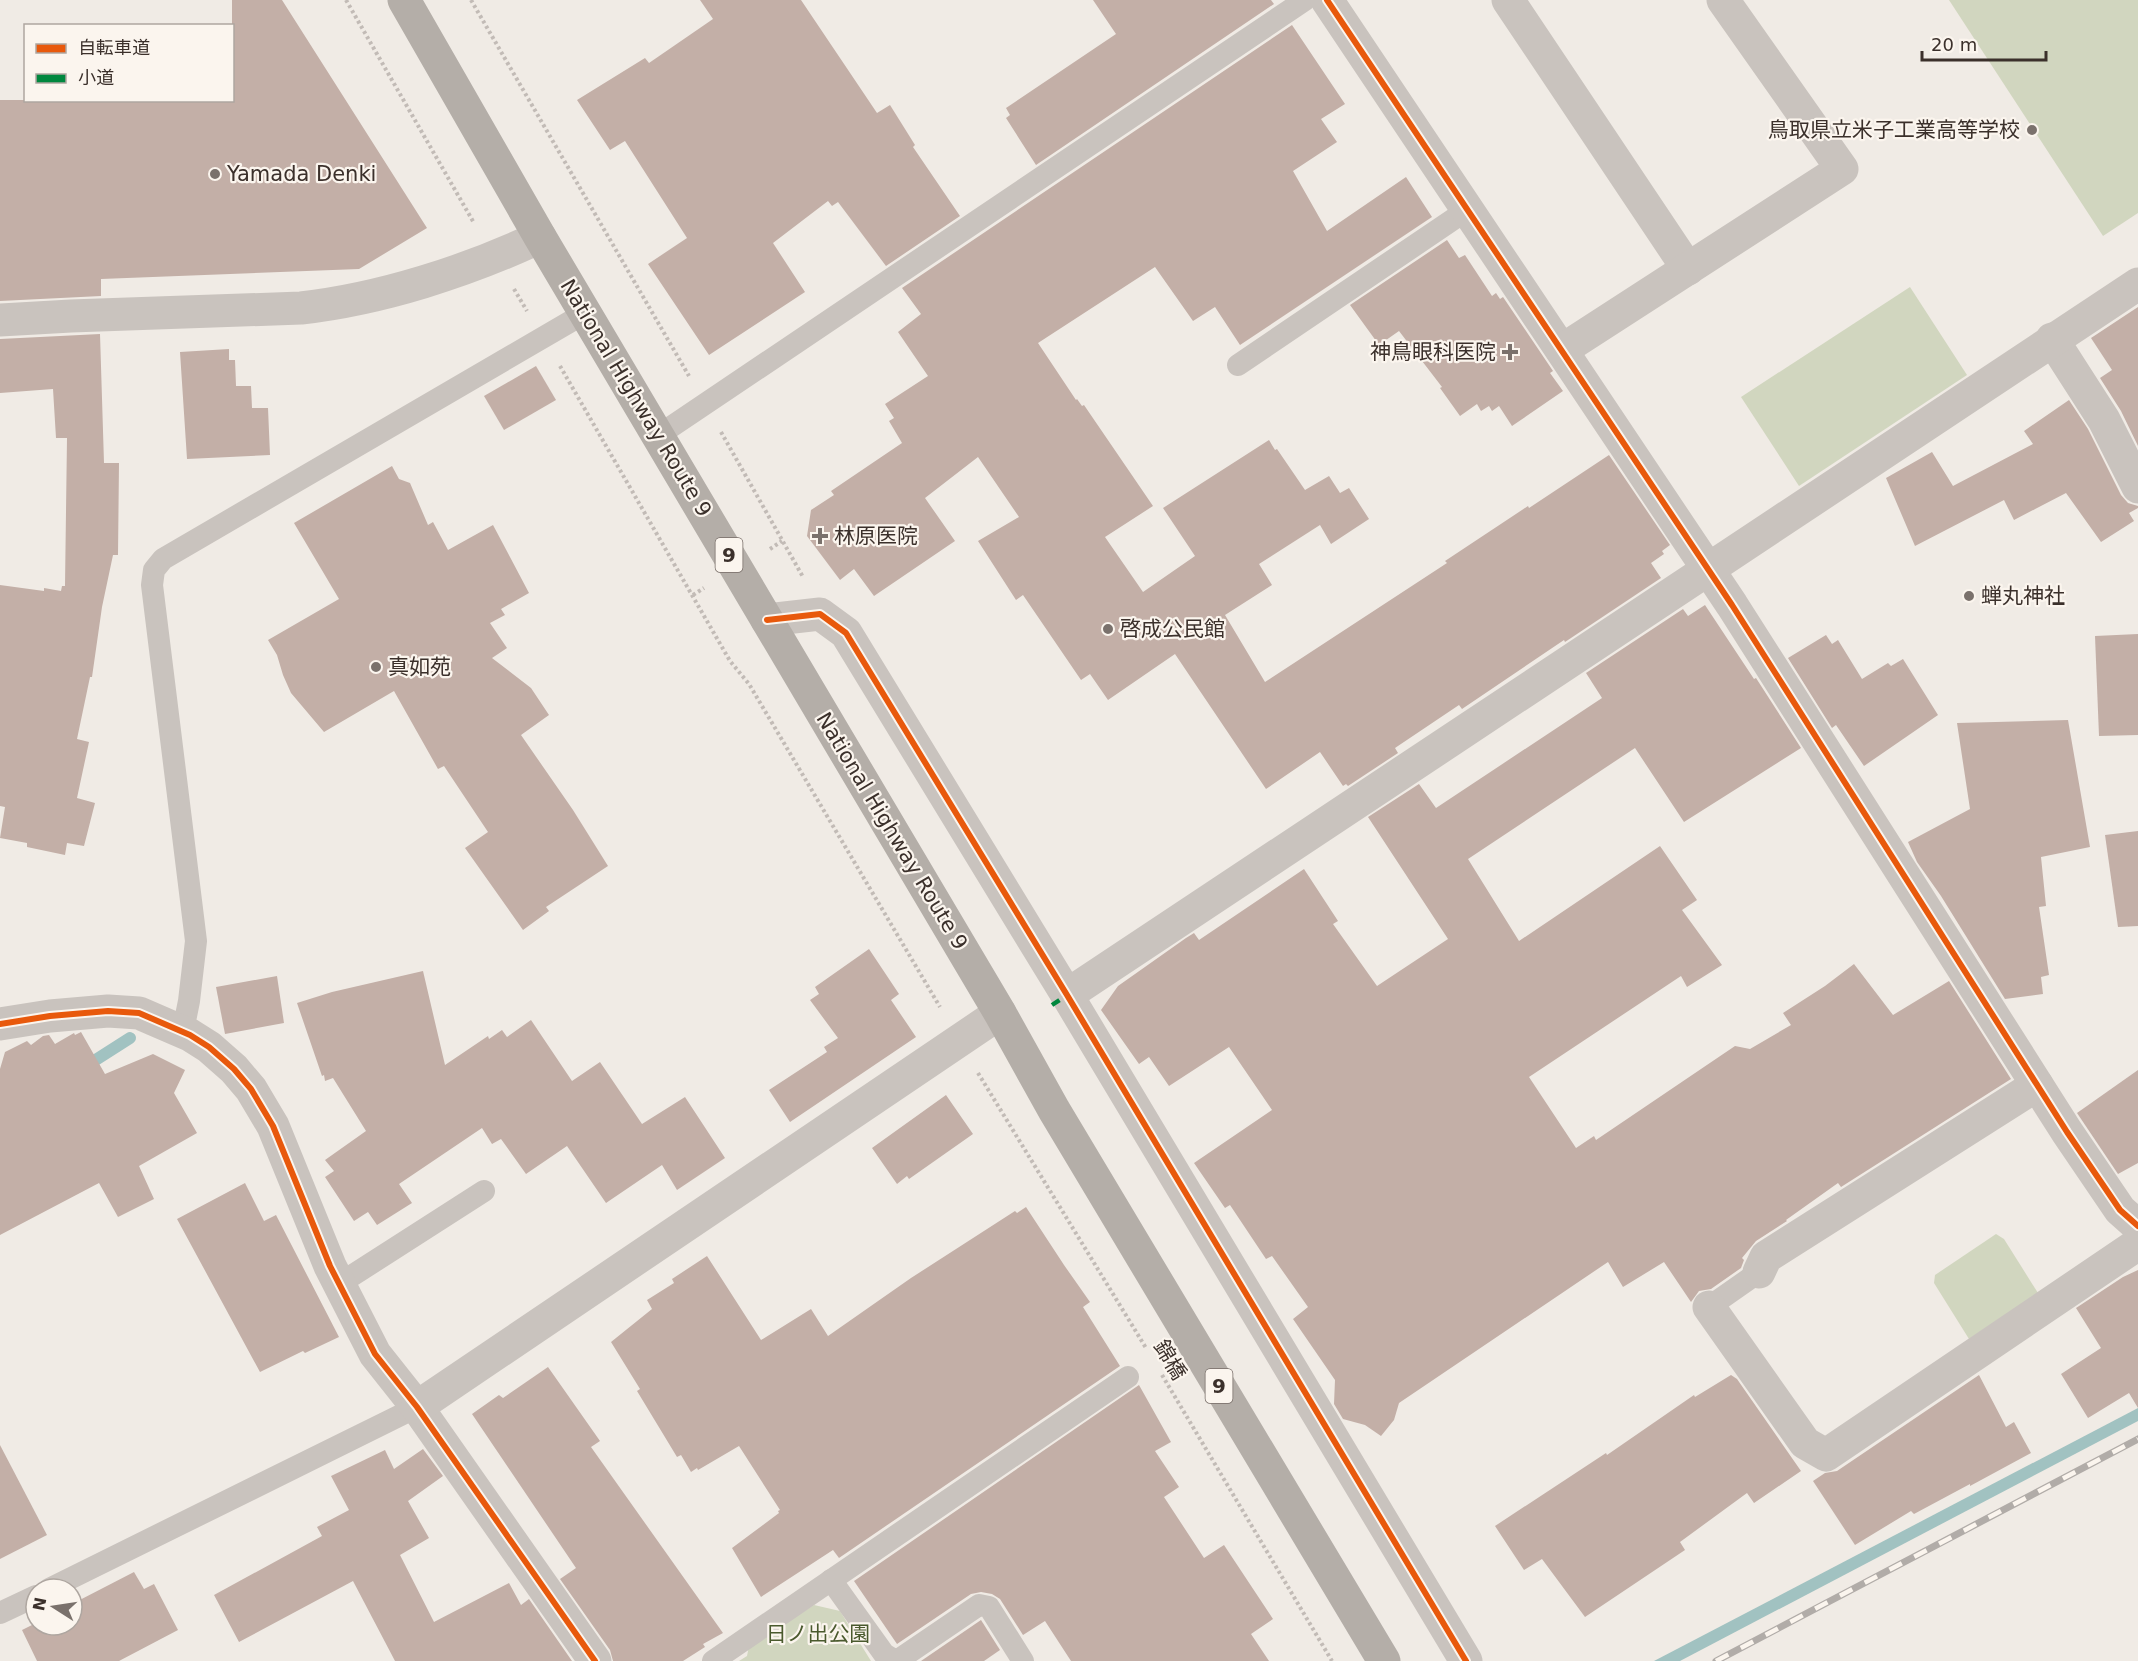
<svg xmlns="http://www.w3.org/2000/svg" width="2138" height="1661" viewBox="0 0 2138 1661" font-family="'DejaVu Sans','Noto Sans JP',sans-serif">
<style>
.green{fill:#d1d6bf}
.water{fill:#a1c2c1}
.lines{fill:none;stroke-linecap:round;stroke-linejoin:round}
.stream{stroke:#a1c2c1;stroke-width:12}
.building{fill:#c3afa7}
.path{stroke:#c2bbb6;stroke-width:4;stroke-dasharray:3 3;stroke-linecap:butt}
.service{stroke:#c9c3be;stroke-width:22}
.minor{stroke:#c9c3be;stroke-width:33}
.trunk{stroke:#b4aea8;stroke-width:33}
.rail-casing{stroke:#b1aca8;stroke-width:7}
.rail{stroke:#fbf5ee;stroke-width:4.5;stroke-dasharray:14;stroke-linecap:butt}
.quiet{stroke:#00873e;stroke-width:4.5;stroke-dasharray:9 4.5;stroke-linecap:butt}
.cycleway-casing{stroke:#fbf5ee;stroke-width:10}
.cycleway{stroke:#e8590c;stroke-width:6}
.poi-dot{fill:#7a716c;stroke:#fbf5ee;stroke-width:2}
.labels{text-anchor:middle;stroke-width:4.5;stroke-linejoin:round;paint-order:stroke}
.shield{fill:#fbf5ee;stroke:#756b66;stroke-width:1.5}
.shield-label{font-size:20px;font-weight:bold;fill:#3b302b}
.poi-label{font-size:21px;fill:#3b302b;stroke:#fbf5ee;text-anchor:start}
.street-label{font-size:21px;fill:#3b302b;stroke:#fbf5ee}
.park-label{font-size:21px;fill:#4a5a2e;stroke:#fbf5ee}
</style>
<rect width="100%" height="100%" fill="#f0ebe5"/>
<g class="green">
<path d="M1949,0H2138V213L2103,236Z"/>
<path d="M1910,287L1967,375L1799,486L1741,397Z"/>
<path d="M1996,1234L2004,1239L2038,1293L1969,1339L1934,1283L1935,1275Z"/>
<path d="M814,1605L840,1611L871,1661H739L747,1656L749,1646Z"/>
</g>
<path class="water" d="M2138,1408V1421L1680,1661H1654Z"/>
<g class="lines">
<path class="stream" d="M83,1068L130,1038"/>
</g>
<g class="building">
<path d="M232,0H282L427,228L359,269L101,279V296L0,301V100H232Z"/>
<path d="M700,0H801L877,113L890,105L915,145L913,147L960,216L886,266L838,202L832,206L828,201L773,243L805,292L709,355L648,264L687,238L625,141L610,150L577,100L645,58L649,63L713,19Z"/>
<path d="M1093,0H1271L1274,4L1036,165L1006,118L1010,115L1006,108L1116,34Z"/>
<path d="M1292,25L1345,104L1321,119L1337,142L1293,171L1327,231L1406,177L1432,217L1240,345L1215,307L1193,321L1155,267L1038,343L1076,400L1077,399L1082,406L1084,405L1153,506L1105,537L1143,592L1195,556L1163,508L1269,440L1275,450L1277,449L1305,490L1329,476L1340,493L1349,488L1369,519L1331,544L1320,525L1259,564L1272,585L1225,615L1265,682L1447,563L1445,561L1528,506L1529,508L1609,455L1670,545L1662,551L1664,554L1651,563L1661,578L1565,642L1564,640L1462,709L1459,705L1395,748L1398,753L1348,786L1346,784L1343,786L1320,752L1266,789L1175,654L1108,700L1090,674L1081,680L1023,595L1016,600L978,541L1019,517L978,457L925,498L955,541L874,596L854,569L840,580L807,536L811,510L834,495L831,491L902,443L889,421L894,418L885,404L928,376L898,332L921,314L902,288Z"/>
<path d="M1447,240L1459,258L1465,255L1492,296L1496,293L1500,299L1503,297L1553,371L1550,373L1563,391L1512,426L1499,406L1492,411L1489,406L1481,411L1477,404L1460,416L1440,388L1442,387L1399,331L1379,345L1350,305Z"/>
<path d="M2138,307V446L2121,411L2100,378L2112,370L2091,338Z"/>
<path d="M100,334L104,463H119L118,555H113L102,607L92,677H90L77,739L89,742L77,798L95,803L84,846L67,843L65,855L27,847V843L0,838L5,807L0,806V585L44,591V588L61,591L62,586H65L67,438H56L53,389L0,393V339Z"/>
<path d="M229,349V360H235L236,386H251L252,408H268L270,455L187,459L180,352Z"/>
<path d="M536,366L556,400L504,430L484,396Z"/>
<path d="M2069,400L2088,429L2121,495L2128,503L2138,506V508L2129,513L2134,521L2101,542L2066,493L2014,520L2004,500L1915,546L1886,478L1932,452L1953,486L2033,444L2024,431Z"/>
<path d="M392,466L399,479L410,483L428,525L433,522L448,550L493,525L529,593L501,609L505,615L490,623L507,648L492,658L531,688L549,715L521,735L573,810L608,866L546,907L549,911L523,930L465,848L488,832L444,766L438,769L394,691L324,732L291,693L283,675L277,655L268,640L339,599L294,523Z"/>
<path d="M1705,605L1754,679L1756,678L1801,748L1684,822L1635,748L1468,859L1519,941L1660,846L1697,900L1682,910L1722,965L1687,987L1681,976L1529,1077L1576,1148L1594,1136L1596,1140L1735,1046L1750,1049L1791,1025L1783,1013L1825,986L1854,964L1893,1015L1949,981L2011,1079L1841,1187L1838,1183L1786,1220L1787,1221L1756,1241L1742,1258L1744,1260L1741,1268L1711,1289L1699,1291L1691,1302L1664,1262L1623,1287L1608,1262L1399,1403L1394,1420L1381,1436L1365,1425L1343,1419L1334,1404L1335,1380L1293,1319L1308,1307L1272,1256L1266,1259L1230,1205L1225,1208L1194,1163L1272,1110L1229,1047L1169,1086L1149,1057L1139,1064L1101,1010L1118,986L1186,938L1194,933L1199,940L1304,869L1338,921L1333,924L1377,986L1448,939L1368,817L1419,784L1436,808L1602,698L1586,673L1683,609L1688,616Z"/>
<path d="M2138,634V735L2099,736L2095,636Z"/>
<path d="M1826,635L1832,644L1838,640L1862,679L1888,663L1891,666L1903,659L1938,715L1864,766L1836,725L1832,728L1788,658Z"/>
<path d="M2068,720L2090,847L2041,857L2046,906L2039,907L2049,975L2041,977L2043,994L2005,999L1941,896L1917,862L1908,842L1970,809L1957,723Z"/>
<path d="M2138,831V926L2118,927L2105,835Z"/>
<path d="M869,949L899,994L891,1000L916,1037L790,1122L769,1090L827,1052L824,1047L838,1038L810,1000L819,994L815,987Z"/>
<path d="M423,971L445,1065L488,1036L489,1039L502,1030L507,1037L531,1020L572,1081L600,1062L642,1124L685,1097L725,1158L677,1190L662,1165L606,1203L567,1146L526,1174L501,1139L492,1144L482,1128L399,1184L412,1203L377,1225L368,1212L354,1221L325,1177L334,1171L325,1160L366,1131L333,1078L325,1081L324,1075L322,1076L297,1003L332,992Z"/>
<path d="M277,976L284,1023L225,1034L216,987Z"/>
<path d="M81,1032L105,1074L153,1054L185,1070L174,1093L197,1133L139,1166L154,1199L118,1217L99,1183L0,1235V1069L5,1052L27,1041L31,1045L43,1036L49,1035L55,1044L74,1033L75,1035Z"/>
<path d="M2138,1070V1163L2118,1174L2077,1113Z"/>
<path d="M946,1095L973,1134L909,1179L907,1176L897,1184L872,1148Z"/>
<path d="M245,1183L264,1221L276,1215L339,1337L305,1353L303,1351L260,1372L177,1219Z"/>
<path d="M1026,1207L1064,1265L1090,1302L1083,1307L1120,1366L839,1558L833,1550L761,1597L732,1548L779,1513L778,1511L780,1510L739,1446L698,1470L697,1468L691,1472L681,1455L677,1457L637,1391L640,1389L611,1342L652,1309L647,1300L674,1283L672,1279L707,1256L761,1340L811,1309L828,1336L911,1278L1015,1211L1017,1213Z"/>
<path d="M2138,1270V1408L2129,1393L2088,1418L2061,1374L2101,1348L2076,1308L2123,1277Z"/>
<path d="M548,1367L600,1441L591,1447L723,1633L703,1644L705,1647L683,1661H613L610,1650L560,1579L576,1568L472,1414L499,1395L503,1398Z"/>
<path d="M1731,1375L1737,1379L1801,1471L1754,1503L1747,1493L1680,1542L1685,1550L1585,1617L1542,1559L1524,1570L1495,1526L1606,1453L1607,1455L1694,1395L1695,1397Z"/>
<path d="M1979,1375L2006,1427L2014,1422L2031,1453L1970,1486V1484L1914,1514L1911,1511L1855,1545L1813,1481L1825,1473L1837,1471Z"/>
<path d="M1139,1385L1171,1442L1155,1451L1179,1487L1164,1497L1204,1558L1224,1545L1273,1619L1251,1634L1269,1661H1071L1045,1621L1023,1635L1000,1599L992,1594L981,1592L971,1594L897,1644L854,1581Z"/>
<path d="M0,1445L47,1535L0,1559Z"/>
<path d="M423,1449L443,1476L408,1501L429,1538L400,1555L434,1622L509,1583L521,1605L529,1599L572,1661H395L353,1581L239,1642L214,1595L322,1536L317,1527L349,1510L331,1476L385,1450L394,1469Z"/>
<path d="M134,1572L144,1589L154,1584L178,1630L119,1661H37L22,1630L36,1623V1625H72V1604Z"/>
<path d="M981,1620L1000,1650L984,1661H921Z"/>
</g>
<g class="lines">
<g class="path">
<path d="M346,0L474,223"/>
<path d="M471,0L689,376"/>
<path d="M514,289L527,311"/>
<path d="M560,366L730,661L749,684L940,1007"/>
<path d="M721,432L803,577"/>
<path d="M770,549L782,541"/>
<path d="M693,595L704,588"/>
<path d="M978,1073L1146,1348"/>
<path d="M1162,1375L1332,1661"/>
</g>
<g class="service">
<path d="M1238,365L1467,210"/>
<path d="M659,435L1305,0"/>
<path d="M183,1031L189,1001L196,941L152,585L154,570L163,559L585,313"/>
<path d="M339,1284L484,1191"/>
<path d="M1709,1307L1759,1272"/>
<path d="M831,1580L884,1654L894,1660L901,1658L979,1605L989,1607L1023,1661"/>
<path d="M49,1589L417,1407"/>
<path d="M0,1613L36,1596"/>
<path d="M713,1661L1128,1377"/>
</g>
<g class="minor">
<path d="M1327,0L1732,605L2067,1132L2120,1210L2138,1226"/>
<path d="M1508,0L1688,269"/>
<path d="M0,320L71,316L301,308C381,299 468,271 540,237"/>
<path d="M2052,339L2104,420L2138,487"/>
<path d="M1562,350L1842,169L1723,0"/>
<path d="M767,620L820,614L846,633L1067,995L1466,1661"/>
<path d="M1067,995L2138,284"/>
<path d="M0,1024L50,1016L108,1011L139,1013L190,1035L209,1047L234,1069L251,1089L273,1126L330,1266L375,1354L417,1407L595,1661"/>
<path d="M1759,1272L1766,1257L2037,1085"/>
<path d="M1709,1307L1805,1443L1826,1455L2138,1244"/>
<path d="M417,1407L1000,1013"/>
</g>
<path class="trunk" d="M404,0L540,237L1000,1013L1054,1110L1384,1661"/>
<g class="rail-casing">
<path id="rail" d="M1716,1661L2138,1439"/>
</g>
<use href="#rail" class="rail"/>
<path class="quiet" d="M1052,1005L1067,995"/>
<g class="cycleway-casing">
<g id="cycleway">
<path d="M1327,0L1732,605L2067,1132L2120,1210L2138,1226"/>
<path d="M767,620L820,614L846,633L1067,995L1466,1661"/>
<path d="M0,1024L50,1016L108,1011L139,1013L190,1035L209,1047L234,1069L251,1089L273,1126L330,1266L375,1354L417,1407L595,1661"/>
</g>
</g>
<use href="#cycleway" class="cycleway"/>
</g>
<g class="poi-dot">
<circle cx="2032" cy="130" r="6"/>
<circle cx="215" cy="174" r="6"/>
<path d="M1507 343h6v6h6v6h-6v6h-6v-6h-6v-6h6z"/>
<path d="M817 527h6v6h6v6h-6v6h-6v-6h-6v-6h6z"/>
<circle cx="1969" cy="596" r="6"/>
<circle cx="1108" cy="629" r="6"/>
<circle cx="376" cy="667" r="6"/>
</g>
<g class="labels">
<g class="shield">
<rect x="715.5" y="538" width="27" height="34" rx="4.5"/>
<rect x="1205.5" y="1369" width="27" height="34" rx="4.5"/>
</g>
<g class="shield-label">
<text x="729" y="562">9</text>
<text x="1219" y="1393">9</text>
</g>
<g class="poi-label">
<text x="2020" y="137" text-anchor="end">鳥取県立米子工業高等学校</text>
<text x="227" y="181">Yamada Denki</text>
<text x="1496" y="359" text-anchor="end">神鳥眼科医院</text>
<text x="834" y="543">林原医院</text>
<text x="1981" y="603">蝉丸神社</text>
<text x="1120" y="636">啓成公民館</text>
<text x="388" y="674">真如苑</text>
</g>
<g class="street-label">
<text transform="translate(636 398) rotate(59)" y="7">National Highway Route 9</text>
<text transform="translate(892 831) rotate(59)" y="7">National Highway Route 9</text>
<text transform="translate(1170 1360) rotate(59)" y="7">錦橋</text>
</g>
<g class="park-label">
<text x="818" y="1641">日ノ出公園</text>
</g>
</g>
<rect x="24" y="24" width="210" height="78" fill="#fbf5ee" stroke="#aea6a0" stroke-width="1.5"/>
<rect x="36" y="44" width="30" height="9" fill="#e8590c" stroke="#aea6a0" stroke-width="1.5"/>
<text x="78" y="54" font-size="18" fill="#3b302b">自転車道</text>
<rect x="36" y="74" width="30" height="9" fill="#00873e" stroke="#aea6a0" stroke-width="1.5"/>
<text x="78" y="84" font-size="18" fill="#3b302b">小道</text>
<g transform="translate(54 1607) rotate(282)"><circle r="28" fill="#fbf5ee" stroke="#aea6a0" stroke-width="1.5"/>
<path d="M0-4.5L10 22L0 15L-10 22Z" fill="#7a716c"/>
<text y="-9" font-size="16" font-weight="bold" text-anchor="middle" fill="#3b302b">N</text>
</g>
<path d="M1922 51v9h124v-9" fill="none" stroke="#3b302b" stroke-width="3"/>
<text x="1931" y="51" font-size="18" fill="#3b302b" stroke="#fbf5ee" stroke-width="4.5" paint-order="stroke">20 m</text>
</svg>
